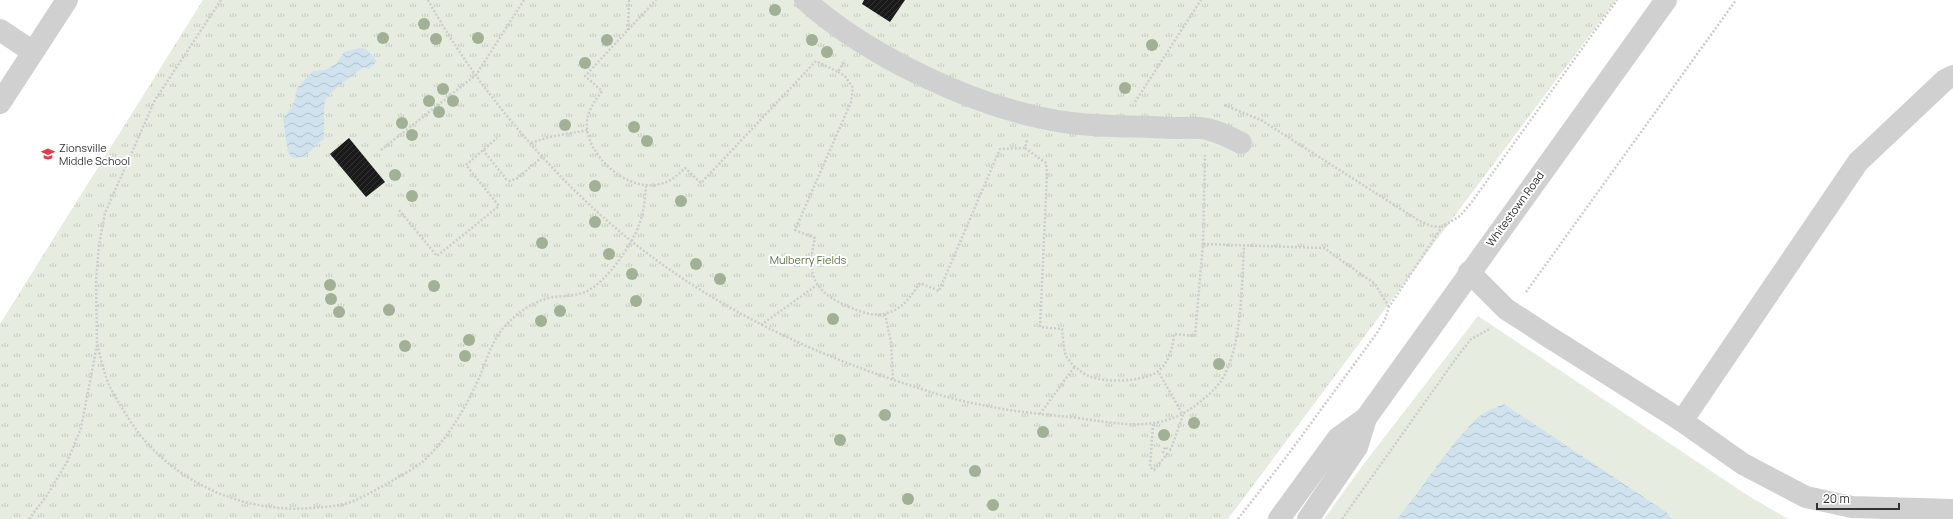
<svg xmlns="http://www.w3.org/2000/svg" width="1953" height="519" viewBox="0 0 1953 519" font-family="Manrope,sans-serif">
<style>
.grass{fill:#e6ecdf}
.park{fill:url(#park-tufts)}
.water{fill:url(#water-waves)}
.building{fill:url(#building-hatch)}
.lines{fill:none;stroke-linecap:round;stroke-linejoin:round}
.path{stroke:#cdcdcd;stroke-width:2.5;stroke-dasharray:2 2;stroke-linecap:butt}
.minor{stroke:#d0d0d0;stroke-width:22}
.tree{fill:#a2b095}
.labels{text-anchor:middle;stroke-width:4;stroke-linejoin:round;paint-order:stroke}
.poi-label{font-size:11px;fill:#333;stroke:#fff;text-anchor:start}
.street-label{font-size:11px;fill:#333;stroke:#fff}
.park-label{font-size:11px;fill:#56703f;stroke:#fff}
</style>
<defs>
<pattern id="park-tufts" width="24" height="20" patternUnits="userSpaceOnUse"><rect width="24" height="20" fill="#e6ecdf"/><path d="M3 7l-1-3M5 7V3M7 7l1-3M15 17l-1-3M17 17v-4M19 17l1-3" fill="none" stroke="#c6cbc0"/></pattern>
<pattern id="water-waves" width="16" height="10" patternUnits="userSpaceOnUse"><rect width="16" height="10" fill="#cfe2ee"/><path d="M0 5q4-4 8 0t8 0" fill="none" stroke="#b2c2cd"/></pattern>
<pattern id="building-hatch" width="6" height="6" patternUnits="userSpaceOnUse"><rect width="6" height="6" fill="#1a1a1a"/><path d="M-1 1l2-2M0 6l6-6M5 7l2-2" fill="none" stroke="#333"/></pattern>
</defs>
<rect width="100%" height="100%" fill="#fff"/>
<path class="grass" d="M1478,316L1747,495L1788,519H1324L1366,461Z"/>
<path class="park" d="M203,0H1616L1228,519H0V324Z"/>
<g class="water">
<path d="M359,48L366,49L377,61L369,69L364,67C356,72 328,93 325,101C323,108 325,130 324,139C310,148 311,157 293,158L288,152L283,119L294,103L297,88L313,71L326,70L337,63L344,52Z"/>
<path d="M1504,404L1666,512L1672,519H1397C1424,487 1445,450 1475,420C1483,412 1495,408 1504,404Z"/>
</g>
<g class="building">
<path d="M864,0H905L890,22L862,4Z"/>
<path d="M349,138L385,182L366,197L330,154Z"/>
</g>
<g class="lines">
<g class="path">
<path d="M428,0C475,86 553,178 630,240C710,304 801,349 897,381C924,390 950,399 977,404C1008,411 1039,414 1070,417C1119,423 1161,436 1202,400C1209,395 1216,388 1221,381C1242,350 1242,282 1244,245"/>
<path d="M629,0L628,30L585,76L602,91C595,101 588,110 587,121C584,154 627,193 660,184C670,182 678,175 685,168L701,183L816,61L838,72L845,60"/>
<path d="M628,30L656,0"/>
<path d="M838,72L845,76L853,88L851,102L795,230L815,238C805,278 816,294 854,309C864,313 876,317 887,313C903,309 911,296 920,283L939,291L1000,149L1025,148L1027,140"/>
<path d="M1135,102L1201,0"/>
<path d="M1224,105L1261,120L1418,220L1431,226L1442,227"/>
<path d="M531,143L549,137L588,130"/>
<path d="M1025,148L1046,163L1047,173L1040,327L1062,329C1063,337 1063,347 1066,356C1070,363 1081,373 1089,376C1105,383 1142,382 1157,372C1169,363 1173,347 1174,334L1195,336L1203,244L1205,155"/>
<path d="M381,150L476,75L524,0"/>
<path d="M483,150L506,179L510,181L518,178L543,156"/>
<path d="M399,210L437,256L499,206L466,165L497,138"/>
<path d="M1203,244L1324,248L1375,284L1389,307"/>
<path d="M1526,292L1736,0"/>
<path d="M885,314L891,342L893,380"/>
<path d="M761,325L817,285"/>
<path d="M97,345C101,358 104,374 110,387C118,403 135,430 147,443C189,489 251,513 312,508C325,507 339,506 351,502C365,496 378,489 390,482C400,476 412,470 421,463C447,441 465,409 479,378C487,360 492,339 506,325C519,311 534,301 553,297C564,296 575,296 585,292C605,284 632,245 639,225C644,212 645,199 646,186"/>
<path d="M1040,414L1075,366"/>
<path d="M1153,424L1150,467L1154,470L1167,454L1163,452L1165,447L1170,450L1172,446L1183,415L1158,371"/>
<path d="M29,519L48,494L67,462L81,428L97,345L96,280L99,245L105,213L155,100L221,0"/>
<path d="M1238,519L1287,456L1377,333L1385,319L1389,307L1442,227L1460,216L1471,203L1617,0"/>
<path d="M1342,519L1457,357L1471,339L1491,328"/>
</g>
<g class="minor">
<path d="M805,0C870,58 984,112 1071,123C1104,127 1138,126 1171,128C1182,128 1196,127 1207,129C1219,132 1230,137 1241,143"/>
<path d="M0,30L33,52"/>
<path d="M0,103L67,0"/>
<path d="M1469,272L1506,309L1546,335L1682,421L1743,464L1806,497L1852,507L1953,510"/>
<path d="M1682,421L1858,162L1945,80L1953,76"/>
<path d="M1279,519L1338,438L1366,418"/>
<path d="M1308,519L1357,447L1366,418L1666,0"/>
</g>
</g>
<g class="tree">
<circle cx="775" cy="10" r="6"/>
<circle cx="424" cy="24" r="6"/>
<circle cx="383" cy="38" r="6"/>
<circle cx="478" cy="38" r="6"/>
<circle cx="436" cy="39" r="6"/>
<circle cx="607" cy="40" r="6"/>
<circle cx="812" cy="40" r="6"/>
<circle cx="1152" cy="45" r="6"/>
<circle cx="827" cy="52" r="6"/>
<circle cx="585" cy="63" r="6"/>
<circle cx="1125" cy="88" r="6"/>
<circle cx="443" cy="89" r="6"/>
<circle cx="429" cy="101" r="6"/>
<circle cx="453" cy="101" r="6"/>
<circle cx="439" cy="112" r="6"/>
<circle cx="402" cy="123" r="6"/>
<circle cx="565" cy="125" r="6"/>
<circle cx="634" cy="127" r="6"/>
<circle cx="412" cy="135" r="6"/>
<circle cx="647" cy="141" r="6"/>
<circle cx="395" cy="175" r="6"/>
<circle cx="595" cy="186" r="6"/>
<circle cx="412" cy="196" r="6"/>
<circle cx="681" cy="201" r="6"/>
<circle cx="595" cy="222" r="6"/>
<circle cx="542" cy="243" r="6"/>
<circle cx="609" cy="254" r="6"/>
<circle cx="696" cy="264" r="6"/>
<circle cx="632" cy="274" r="6"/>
<circle cx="720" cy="279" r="6"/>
<circle cx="330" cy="285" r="6"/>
<circle cx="434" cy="286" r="6"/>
<circle cx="331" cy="299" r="6"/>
<circle cx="636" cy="301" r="6"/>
<circle cx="389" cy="310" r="6"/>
<circle cx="560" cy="311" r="6"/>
<circle cx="339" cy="312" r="6"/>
<circle cx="833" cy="319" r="6"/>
<circle cx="541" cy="321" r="6"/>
<circle cx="469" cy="340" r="6"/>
<circle cx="405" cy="346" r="6"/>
<circle cx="465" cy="356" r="6"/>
<circle cx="1219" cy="364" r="6"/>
<circle cx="885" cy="415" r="6"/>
<circle cx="1194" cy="423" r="6"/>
<circle cx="1043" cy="432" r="6"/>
<circle cx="1164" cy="435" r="6"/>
<circle cx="840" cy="440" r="6"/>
<circle cx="975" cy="471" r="6"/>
<circle cx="908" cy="499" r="6"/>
<circle cx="993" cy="505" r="6"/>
</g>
<defs>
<g id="school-bare" transform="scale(1.08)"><path d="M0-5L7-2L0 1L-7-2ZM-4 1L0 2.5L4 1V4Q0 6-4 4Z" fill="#e63946" stroke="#fff" stroke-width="2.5" paint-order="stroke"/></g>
</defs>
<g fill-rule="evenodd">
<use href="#school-bare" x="48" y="154"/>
</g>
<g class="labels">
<g class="poi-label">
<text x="59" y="152">Zionsville<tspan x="59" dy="13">Middle School</tspan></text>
</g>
<g class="street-label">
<text transform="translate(1515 209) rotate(-54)" y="4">Whitestown Road</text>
</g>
<g class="park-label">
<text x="808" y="264">Mulberry Fields</text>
</g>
</g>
<path d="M1817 503v6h82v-6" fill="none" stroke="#333333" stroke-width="2"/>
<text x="1823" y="503" font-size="12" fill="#333333" stroke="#ffffff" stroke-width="3" paint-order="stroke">20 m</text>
</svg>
